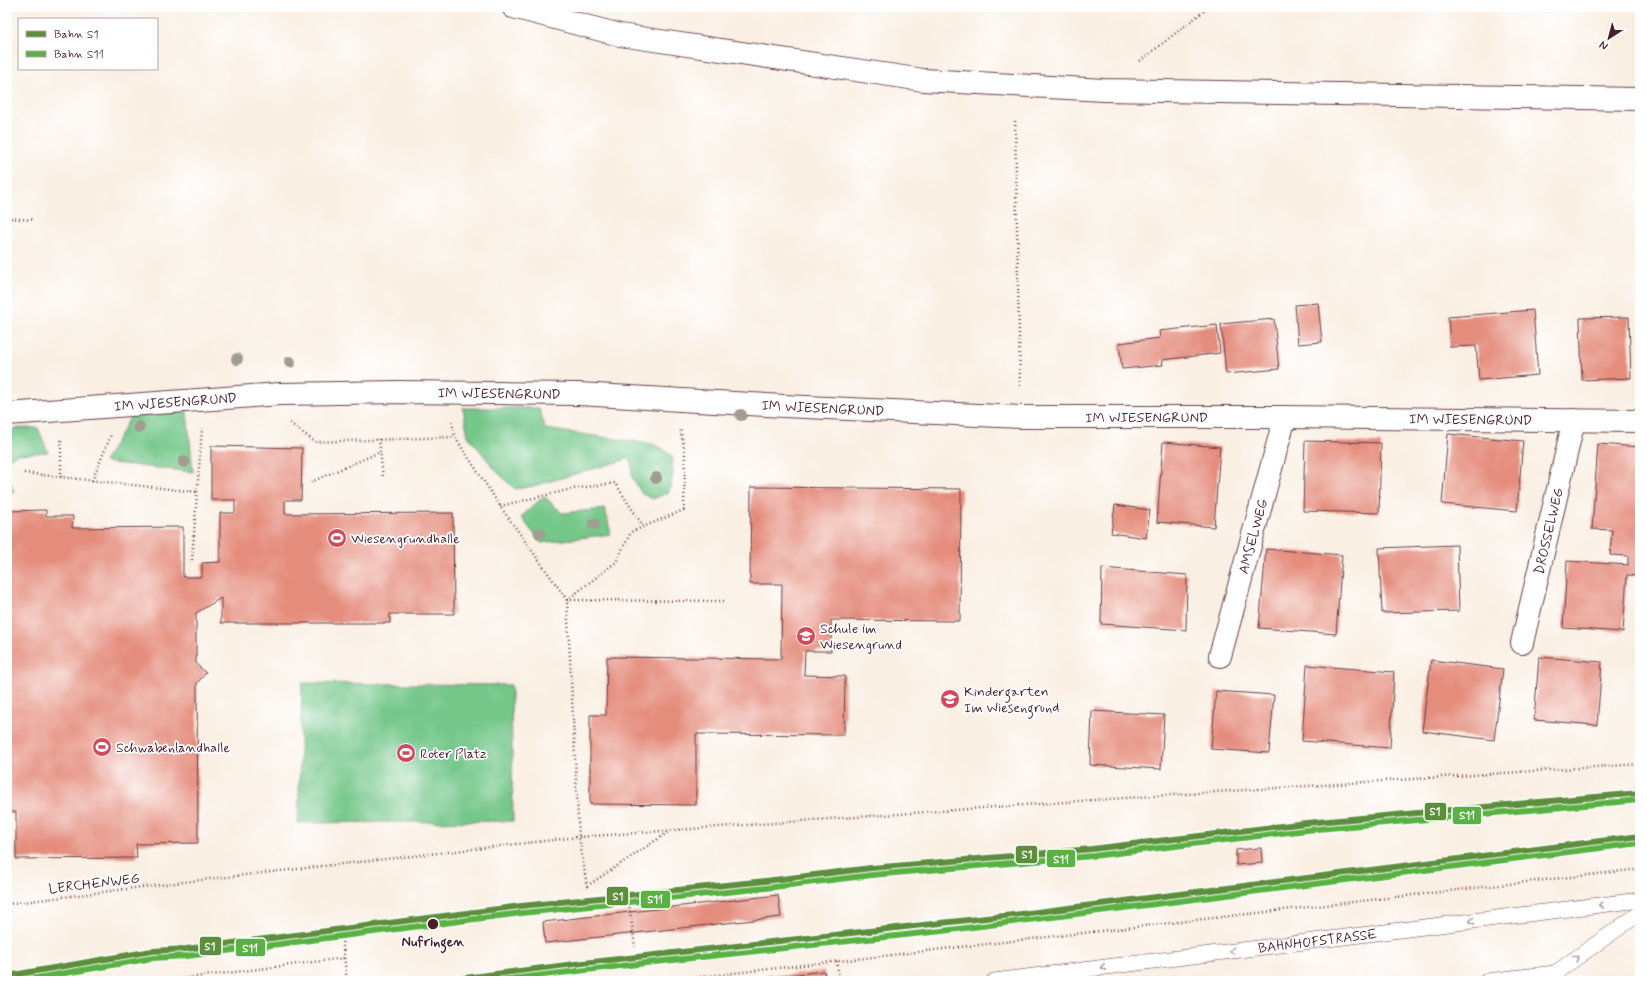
<svg xmlns="http://www.w3.org/2000/svg" width="1647" height="988" viewBox="0 0 1647 988" font-family="Mynerve,sans-serif">
<style>
.green{fill:#74c78a;stroke:#5f735a}
.building{fill:#e58d7d}
.lines{fill:none;stroke-linecap:round;stroke-linejoin:round}
.lane-casing{stroke:#643e47;stroke-width:16}
.street-casing{stroke:#643e47;stroke-width:24}
.primary-casing{stroke:#643e47;stroke-width:24}
.path{stroke:#643e47;stroke-width:2.5;stroke-dasharray:1 3;stroke-linecap:butt}
.lane{stroke:#fff;stroke-width:15}
.street{stroke:#fff;stroke-width:22}
.primary{stroke:#fff;stroke-width:22}
.rail-1-casing{stroke:#fff;stroke-width:9}
.rail-2-casing{stroke:#fff;stroke-width:9}
.rail-1{stroke:#5c8e3c;stroke-width:6}
.rail-2{stroke:#59b243;stroke-width:6}
.tree{fill:#a19d90}
.oneway{stroke:#ae9aa0}
.stop-dot{fill:#4a1f2b;stroke:#fff;stroke-width:1.5}
.labels{text-anchor:middle;stroke-width:3.5;stroke-linejoin:round;paint-order:stroke}
.street-label{font-size:14px;fill:#4a1f2b;stroke:#fff}
.poi-label{font-size:14px;fill:#4a1f2b;stroke:#fff;text-anchor:start}
.stop-label{font-size:14px;font-weight:bold;fill:#4a1f2b;stroke:#fff}
.line-badge{stroke:#fff;stroke-width:1.5}
.badge-label{font-size:11px;text-anchor:middle;font-weight:bold;fill:#fff}
</style>
<rect width="100%" height="100%" fill="#fff"/>
<filter id="ink" filterUnits="userSpaceOnUse"><feTurbulence type="fractalNoise" baseFrequency=".025" numOctaves="2"/><feDisplacementMap in="SourceGraphic" scale="8" xChannelSelector="R" yChannelSelector="G"/><feConvolveMatrix kernelMatrix="1 2 1 2 8 2 1 2 1" color-interpolation-filters="sRGB"/></filter>
<filter id="wash" filterUnits="userSpaceOnUse"><feTurbulence type="fractalNoise" baseFrequency=".012" numOctaves="4" result="noise"/><feDisplacementMap in="SourceGraphic" scale="16" xChannelSelector="R" yChannelSelector="G"/><feGaussianBlur stdDeviation="0.9" result="paint"/><feColorMatrix in="noise" values="0 0 0 0 0 0 0 0 0 0 0 0 0 0 0 0 0 1.4 0 .05"/><feComposite in="paint" operator="in"/></filter>
<g filter="url(#wash)">
<rect width="100%" height="100%" fill="#faefe3"/>
<g class="green">
<path d="M463,408H539L545,429L652,444L663,449L672,456L673,475L669,492L653,499L642,494L632,477L631,458L534,486L515,489L498,473L468,436Z"/>
<path d="M187,411L193,472L104,462L131,416Z"/>
<path d="M21,428H38L48,452L17,454L7,460V430Z"/>
<path d="M7,473L14,492H7Z"/>
<path d="M544,496L562,513L605,509L611,534L541,543L521,517Z"/>
<path d="M302,683L511,685L513,821L298,823Z"/>
</g>
<g id="blocks">
<g class="building">
<path d="M1318,303L1322,342L1298,344L1295,305Z"/>
<path d="M1533,310L1538,375L1479,380L1476,346L1450,347L1448,317Z"/>
<path d="M1629,317L1631,378L1582,380L1580,318Z"/>
<path d="M1274,319L1279,369L1226,374L1221,324Z"/>
<path d="M1217,325L1220,353L1162,360L1163,365L1122,369L1119,343L1160,338L1159,331Z"/>
<path d="M1448,434L1523,441L1517,511L1442,504Z"/>
<path d="M1305,441L1381,443L1379,513L1303,511Z"/>
<path d="M1163,442L1220,447L1214,527L1157,522Z"/>
<path d="M1598,444L1640,447V576L1627,575L1623,632L1563,628L1567,561L1628,565V556L1610,555L1612,530L1592,529Z"/>
<path d="M211,446L302,448L301,500H285V514L453,513L454,614H390V623H221V598L196,613V664L206,673L197,683L198,843L136,844L137,858L16,859V812H7V511L46,510V516H73L72,528L183,527V577H202V563L220,562V513H235V500H211Z"/>
<path d="M751,487L961,489L960,621L831,620V651H805L804,675L845,676L844,735L696,734V805L590,804V715H606L607,657L781,659L782,584H750Z"/>
<path d="M1115,505L1150,510L1146,538L1111,533Z"/>
<path d="M1457,545L1459,611L1382,613L1379,548Z"/>
<path d="M1266,549L1342,555L1336,634L1259,628Z"/>
<path d="M1102,568L1187,575L1186,630L1101,624Z"/>
<path d="M1539,657L1602,662L1597,725L1534,720Z"/>
<path d="M1431,660L1503,669L1494,740L1422,731Z"/>
<path d="M1307,665L1394,672L1390,748L1302,741Z"/>
<path d="M1639,689L1640,690V716H1637Z"/>
<path d="M1216,691L1274,695L1269,753L1211,749Z"/>
<path d="M1092,711L1164,715L1161,769L1090,765Z"/>
<path d="M1261,848L1262,863L1236,865V850Z"/>
<path d="M778,895L781,917L545,943L543,922Z"/>
<path d="M824,971L826,981H745V980Z"/>
</g>
</g>
</g>
<g filter="url(#ink)">
<use href="#blocks" fill-opacity="0" stroke="#643e47" stroke-width="1"/>
<g class="lines">
<g class="lane-casing">
<g id="lane">
<path id="s1" d="M994,981L1640,900"/>
<path d="M1487,981L1555,973L1640,913"/>
</g>
</g>
<g class="street-casing">
<g id="street">
<path id="s2" d="M7,414L280,394L398,392L579,394L784,406L1021,417H1285L1640,421"/>
<path id="s3" d="M1522,643L1574,420"/>
<path id="s4" d="M1220,656L1285,417"/>
</g>
</g>
<g class="primary-casing">
<path id="primary" d="M513,7L620,35L923,80L1104,90L1640,99"/>
</g>
<g class="path">
<path d="M1140,61L1209,7"/>
<path d="M1015,121L1020,388"/>
<path d="M7,218L34,220"/>
<path d="M452,422L455,437L500,506L567,600L579,837L587,886L670,831"/>
<path d="M290,423L315,442L455,437"/>
<path d="M379,439L383,478"/>
<path d="M24,473L197,492"/>
<path d="M61,477V438"/>
<path d="M92,481L111,435"/>
<path d="M311,482L380,452"/>
<path d="M500,506L572,489L615,483L643,526"/>
<path d="M192,560L202,428"/>
<path d="M567,600L616,562L631,532L684,510L685,453L680,428"/>
<path d="M567,600L725,601"/>
<path d="M629,903L635,947"/>
<path d="M7,904L183,882L579,837L1079,801L1640,764"/>
<path d="M342,938L347,981"/>
<path d="M837,961L839,981"/>
<path d="M164,981L345,958"/>
<path d="M683,981L682,979L1640,869"/>
</g>
<use href="#lane" class="lane"/>
<use href="#street" class="street"/>
<use href="#primary" class="primary"/>
<g class="rail-1-casing">
<g id="rail-1">
<path d="M7,976L152,951L186,949L521,906L765,881L871,868L1092,849L1306,823L1640,793"/>
<path d="M440,981L583,963L1013,915L1640,836"/>
</g>
</g>
<g class="rail-2-casing">
<g id="rail-2">
<path d="M19,981L153,958L187,956L522,913L766,888L872,875L1093,856L1307,830L1640,800"/>
<path d="M492,981L655,962L942,931L1640,843"/>
</g>
</g>
<use href="#rail-1" class="rail-1"/>
<use href="#rail-2" class="rail-2"/>
</g>
<g class="tree">
<circle cx="237" cy="359" r="6"/>
<circle cx="290" cy="362" r="6"/>
<circle cx="741" cy="415" r="6"/>
<circle cx="139" cy="427" r="6"/>
<circle cx="184" cy="462" r="6"/>
<circle cx="656" cy="478" r="6"/>
<circle cx="594" cy="524" r="6"/>
<circle cx="540" cy="533" r="6"/>
</g>
<defs><path id="oneway-chevron" d="M-2-3.5L2.5 0L-2 3.5" fill="none" stroke-width="1.6" stroke-linecap="round" stroke-linejoin="round"/></defs>
<g class="oneway">
<use href="#oneway-chevron" transform="translate(1601 905) rotate(173)"/>
<use href="#oneway-chevron" transform="translate(1472 921) rotate(173)"/>
<use href="#oneway-chevron" transform="translate(1232 951) rotate(173)"/>
<use href="#oneway-chevron" transform="translate(1576 958) rotate(-35)"/>
<use href="#oneway-chevron" transform="translate(1103 967) rotate(173)"/>
</g>
</g>
<defs>
<g id="stadium-disc" transform="scale(1)"><circle r="9.5" fill="#d1495b" stroke="#fff"/><path d="M0-5a6.5 5 0 1 0 0 10a6.5 5 0 1 0 0-10ZM-3.5-1.8h7v3.6h-7Z" fill="#fff"/></g>
<g id="school-disc" transform="scale(1)"><circle r="9.5" fill="#d1495b" stroke="#fff"/><path d="M0-5L7-2L0 1L-7-2ZM-4 1L0 2.5L4 1V4Q0 6-4 4Z" fill="#fff"/></g>
</defs>
<g fill-rule="evenodd">
<use href="#stadium-disc" x="337" y="538"/>
<use href="#school-disc" x="806" y="636"/>
<use href="#school-disc" x="950" y="699"/>
<use href="#stadium-disc" x="102" y="747"/>
<use href="#stadium-disc" x="406" y="753"/>
</g>
<circle class="stop-dot" cx="433" cy="924" r="6"/>
<g class="labels">
<g class="street-label">
<text dy="5" stroke="none"><textPath href="#s2" startOffset="493">IM WIESENGRUND</textPath></text>
<text dy="5" stroke="none"><textPath href="#s2" startOffset="169">IM WIESENGRUND</textPath></text>
<text dy="5" stroke="none"><textPath href="#s2" startOffset="817">IM WIESENGRUND</textPath></text>
<text dy="5" stroke="none"><textPath href="#s2" startOffset="1141">IM WIESENGRUND</textPath></text>
<text dy="5" stroke="none"><textPath href="#s2" startOffset="1465">IM WIESENGRUND</textPath></text>
<text dy="5" stroke="none"><textPath href="#s3" startOffset="115">DROSSELWEG</textPath></text>
<text dy="5" stroke="none"><textPath href="#s4" startOffset="124">AMSELWEG</textPath></text>
<text transform="translate(94 883) rotate(-7)" y="5">LERCHENWEG</text>
<text dy="5" stroke="none"><textPath href="#s1" startOffset="326">BAHNHOFSTRASSE</textPath></text>
</g>
<g class="poi-label">
<text x="351" y="543">Wiesengrundhalle</text>
<text x="820" y="633">Schule im<tspan x="820" dy="16">Wiesengrund</tspan></text>
<text x="964" y="696">Kindergarten<tspan x="964" dy="16">Im Wiesengrund</tspan></text>
<text x="116" y="752">Schwabenlandhalle</text>
<text x="420" y="758">Roter Platz</text>
</g>
<g class="stop-label">
<text x="433" y="946">Nufringen</text>
</g>
</g>
<g class="line-badge">
<rect x="1424" y="802" width="23" height="19" rx="4" fill="#5c8e3c"/>
<rect x="1452" y="806" width="30" height="19" rx="4" fill="#59b243"/>
<rect x="1015" y="845" width="23" height="19" rx="4" fill="#5c8e3c"/>
<rect x="1046" y="849" width="30" height="19" rx="4" fill="#59b243"/>
<rect x="606" y="886" width="23" height="20" rx="4" fill="#5c8e3c"/>
<rect x="640" y="890" width="31" height="19" rx="4" fill="#59b243"/>
<rect x="199" y="936" width="23" height="20" rx="4" fill="#5c8e3c"/>
<rect x="235" y="938" width="31" height="19" rx="4" fill="#59b243"/>
</g>
<g class="badge-label">
<text x="1435" y="815">S1</text>
<text x="1467" y="819">S11</text>
<text x="1027" y="858">S1</text>
<text x="1061" y="863">S11</text>
<text x="618" y="900">S1</text>
<text x="655" y="903">S11</text>
<text x="210" y="950">S1</text>
<text x="250" y="952">S11</text>
</g>
<rect width="1647" height="988" fill="none" stroke="#fff" stroke-width="24"/>
<rect x="18" y="18" width="140" height="52" fill="#ffffff" stroke="#b7a5aa"/>
<rect x="26" y="31" width="20" height="6" fill="#5c8e3c" stroke="#b7a5aa"/>
<text x="54" y="38" font-size="12" fill="#4a1f2b">Bahn S1</text>
<rect x="26" y="51" width="20" height="6" fill="#59b243" stroke="#b7a5aa"/>
<text x="54" y="58" font-size="12" fill="#4a1f2b">Bahn S11</text>
<g transform="translate(1609 38) rotate(216)" stroke="#ffffff" stroke-width="3" paint-order="stroke">
<path d="M0-3L7 15L0 10L-7 15Z" fill="#4a1f2b"/>
<text y="-6" font-size="11" font-weight="bold" text-anchor="middle" fill="#4a1f2b">N</text>
</g>
</svg>
